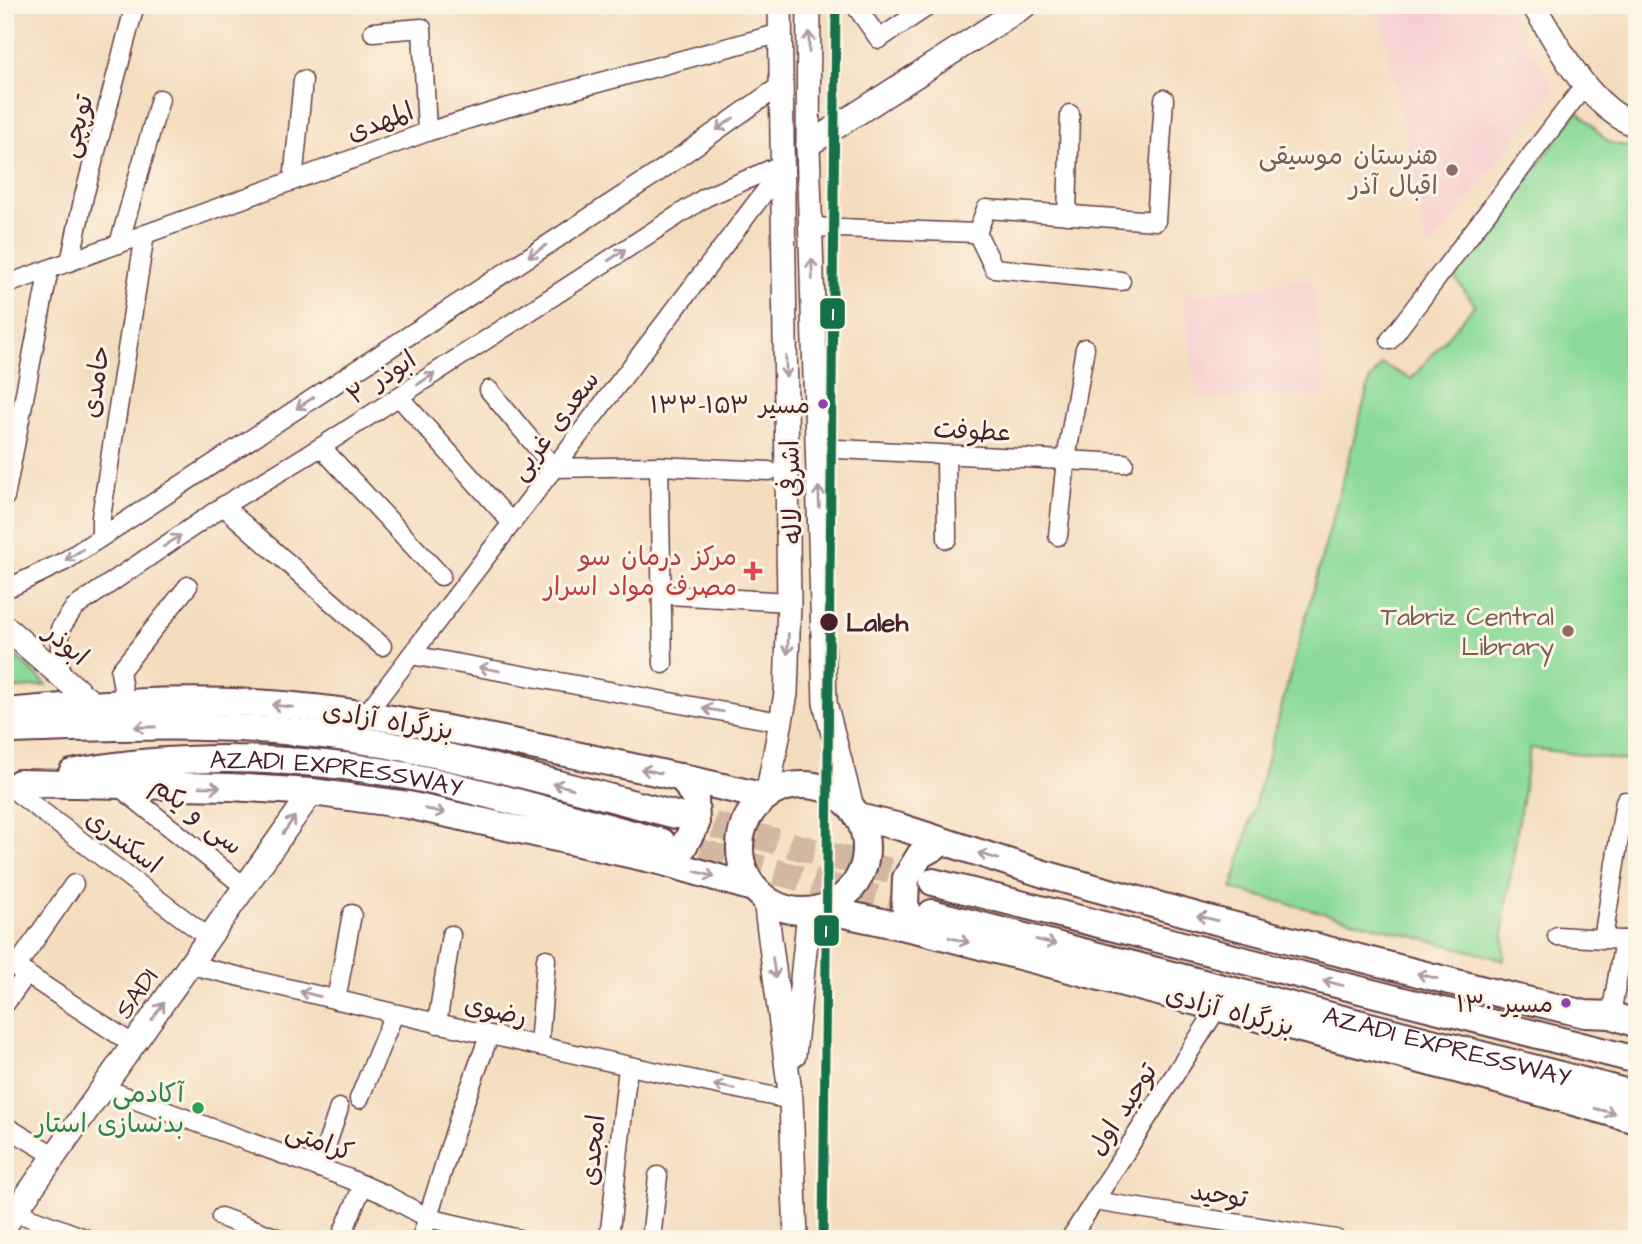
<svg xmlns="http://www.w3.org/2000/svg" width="1642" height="1244" viewBox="0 0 1642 1244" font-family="'Architects Daughter','Playpen Sans Arabic',sans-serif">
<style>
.built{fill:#f7cfd0}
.green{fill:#8bda99;stroke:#6a7c62;stroke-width:2}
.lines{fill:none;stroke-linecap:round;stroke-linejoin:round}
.highway-tunnel{stroke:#d2b7a1;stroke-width:26;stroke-dasharray:26 13;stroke-linecap:butt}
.minor-casing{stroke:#643c41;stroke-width:21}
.major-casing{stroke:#643c41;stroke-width:26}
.highway-casing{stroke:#643c41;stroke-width:30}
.minor{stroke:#fff;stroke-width:18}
.major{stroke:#fff;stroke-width:23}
.highway{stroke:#fff;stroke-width:26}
.metro-1-casing{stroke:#fcf5e5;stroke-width:14}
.metro-1{stroke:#147049;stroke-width:9}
.oneway{stroke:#ae9aa0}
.education-dot{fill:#8d6e63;stroke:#fcf5e5;stroke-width:2.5}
.bus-dot{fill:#8e44ad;stroke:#fcf5e5;stroke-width:2.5}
.health-dot{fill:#e0444e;stroke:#fcf5e5;stroke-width:2.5}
.stop-dot{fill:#4a1f2b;stroke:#fcf5e5;stroke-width:2.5}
.leisure-dot{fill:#2e9e5b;stroke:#fcf5e5;stroke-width:2.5}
.labels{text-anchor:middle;stroke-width:6;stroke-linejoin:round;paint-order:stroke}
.bus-label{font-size:24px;fill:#4a1f2b;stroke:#fcf5e5;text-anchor:end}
.street-label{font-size:26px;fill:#4a1f2b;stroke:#fcf5e5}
.education-label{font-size:26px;fill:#785e54;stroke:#fcf5e5;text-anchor:end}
.health-label{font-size:26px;fill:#be3a42;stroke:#fcf5e5;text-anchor:end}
.stop-label{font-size:26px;font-weight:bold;fill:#4a1f2b;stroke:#fcf5e5;text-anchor:start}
.leisure-label{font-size:26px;fill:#27864d;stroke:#fcf5e5;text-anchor:end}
.line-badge{stroke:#fcf5e5;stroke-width:2.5}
.badge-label{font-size:19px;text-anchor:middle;font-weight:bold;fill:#fff}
</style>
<rect width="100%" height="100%" fill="#fcf5e5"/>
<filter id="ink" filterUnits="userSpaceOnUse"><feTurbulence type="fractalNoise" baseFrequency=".0143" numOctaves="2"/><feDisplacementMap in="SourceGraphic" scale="14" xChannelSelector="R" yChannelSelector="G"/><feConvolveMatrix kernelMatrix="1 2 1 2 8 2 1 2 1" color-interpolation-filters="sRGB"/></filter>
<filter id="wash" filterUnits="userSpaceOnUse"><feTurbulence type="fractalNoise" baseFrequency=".00686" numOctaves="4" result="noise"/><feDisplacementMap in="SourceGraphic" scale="28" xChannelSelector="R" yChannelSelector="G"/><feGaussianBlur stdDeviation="1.57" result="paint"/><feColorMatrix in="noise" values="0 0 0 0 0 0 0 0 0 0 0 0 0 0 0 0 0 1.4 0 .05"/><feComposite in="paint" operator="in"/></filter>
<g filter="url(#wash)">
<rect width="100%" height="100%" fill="#f4ddbf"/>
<g class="built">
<path d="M1379,5H1503L1555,88L1428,252Z"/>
<path d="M1312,279L1327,394L1197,399L1184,296Z"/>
</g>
<g class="green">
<path d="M1578,111L1608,142L1637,149V762L1530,748L1504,916V960L1232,889L1370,380L1382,364L1411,379L1475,305L1455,278Z"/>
<path d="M5,646L47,685L5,690Z"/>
</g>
</g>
<g filter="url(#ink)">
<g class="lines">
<g class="highway-tunnel">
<path d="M676,815L928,881"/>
<path d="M662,842L925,911"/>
</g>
<g class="minor-casing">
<g id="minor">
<path d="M855,5L879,39L930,5"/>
<path d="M373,32L422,28L427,132"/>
<path d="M293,181L303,80"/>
<path d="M1067,215L1070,114"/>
<path d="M811,227L977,233"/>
<path d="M977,233L986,209L1156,221L1164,99"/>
<path d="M977,233L994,268L1121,281"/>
<path d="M119,244L160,99"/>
<path d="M70,262L84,196L135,5"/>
<path d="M5,285L427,132L502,109L781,33"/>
<path d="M1390,340L1584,86"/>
<path d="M489,390L554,468L659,466L769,471"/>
<path d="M399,397L512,523"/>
<path d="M321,447L441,576"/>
<path d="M817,448L1124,463"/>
<path d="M946,455L947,539"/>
<path d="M659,466L663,664"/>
<path d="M5,497L49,269"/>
<path d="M223,506L382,646"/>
<path d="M1058,536L1066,460L1085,348"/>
<path d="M101,537V517L145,234"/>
<path d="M5,586H13L65,561L657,173L781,85"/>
<path d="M669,595L789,602"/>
<path d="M411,655L780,722"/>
<path d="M60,675V629L74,608L223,506L321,447L706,197L783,164"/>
<path d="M125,702L120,671L188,586"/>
<path d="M366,714L783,168"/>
<path d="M7,785L209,938"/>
<path d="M117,785L245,887"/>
<path d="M1557,936L1637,941"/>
<path d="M1603,939L1625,801"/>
<path d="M5,960L134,1045"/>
<path d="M191,965C390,1013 590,1059 791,1100"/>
<path d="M16,967L74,884"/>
<path d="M336,1000L352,914"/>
<path d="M5,1004L27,974"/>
<path d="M1611,1015L1624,940"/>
<path d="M437,1024L451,935"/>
<path d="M539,1046L546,959"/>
<path d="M103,1088L347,1178L384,1194L428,1218L519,1239"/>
<path d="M359,1099L394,1014"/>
<path d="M5,1126L55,1156"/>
<path d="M319,1168L339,1108"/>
<path d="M1094,1201L1336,1239"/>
<path d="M15,1212L87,1239"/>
<path d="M221,1217L280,1239"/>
<path d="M340,1239L363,1185"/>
<path d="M421,1239L461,1112L489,1036"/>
<path d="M609,1239L628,1067"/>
<path d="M651,1239L658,1176"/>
<path d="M1070,1239L1218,1007"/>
</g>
</g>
<g class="major-casing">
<g id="major">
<path d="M809,5L808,145L825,703L852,807"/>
<path d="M1533,5C1561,49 1586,105 1637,126"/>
<path d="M808,145L1026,5"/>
<path d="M5,627L92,703"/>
<path d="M767,796L786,694L789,602L780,5"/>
<path d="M765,900L791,1100L796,1239"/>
<path d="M794,1055L809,912"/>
<path d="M5,1226L312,792"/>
</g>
</g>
<g class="highway-casing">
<g id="highway">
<path d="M5,712C88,704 171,698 254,703C348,708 440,727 532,746C610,762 688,778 765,797"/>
<path d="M5,730C118,727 233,721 345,738C457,754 567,787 676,815"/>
<path id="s1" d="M72,773C187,751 322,756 436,782C512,799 587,822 662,842"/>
<path d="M19,783L230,787L312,792L408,805L660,861L753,888"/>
<circle cx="803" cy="848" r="63"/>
<path d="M858,817L900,827L1044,874L1208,919L1488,991L1585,1014L1611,1015L1637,1024"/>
<path d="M660,861L682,849L696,824L695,799L682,777"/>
<path d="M933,882L1637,1060"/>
<path d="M821,909L919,930L1486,1077L1637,1120"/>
<path id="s2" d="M932,913L1637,1095"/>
<path d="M919,930L905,906L906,878L920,855L943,842"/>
</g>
</g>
<use href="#minor" class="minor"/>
<use href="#major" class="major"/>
<use href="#highway" class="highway"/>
<g class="metro-1-casing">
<path id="metro-1" d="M823,1239L836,5"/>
</g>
<use href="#metro-1" class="metro-1"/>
</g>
<defs><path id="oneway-shaft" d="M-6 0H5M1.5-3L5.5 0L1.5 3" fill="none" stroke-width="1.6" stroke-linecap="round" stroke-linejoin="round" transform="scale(1.75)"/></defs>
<g class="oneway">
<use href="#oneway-shaft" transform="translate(809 42) rotate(-90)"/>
<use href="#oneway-shaft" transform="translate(725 124) rotate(145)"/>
<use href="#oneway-shaft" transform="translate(537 251) rotate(147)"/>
<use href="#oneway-shaft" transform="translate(617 255) rotate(-33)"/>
<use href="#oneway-shaft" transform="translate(812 269) rotate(-92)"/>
<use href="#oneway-shaft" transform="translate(786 367) rotate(89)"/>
<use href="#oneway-shaft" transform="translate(426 379) rotate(-33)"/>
<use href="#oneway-shaft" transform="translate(305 403) rotate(147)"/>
<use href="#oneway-shaft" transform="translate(819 497) rotate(-92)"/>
<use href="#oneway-shaft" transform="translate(172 541) rotate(-34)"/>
<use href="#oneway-shaft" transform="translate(74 555) rotate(147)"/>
<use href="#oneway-shaft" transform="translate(788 644) rotate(92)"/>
<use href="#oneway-shaft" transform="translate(489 669) rotate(-170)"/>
<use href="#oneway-shaft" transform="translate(282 706) rotate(-174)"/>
<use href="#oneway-shaft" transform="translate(713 710) rotate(-170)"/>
<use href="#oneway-shaft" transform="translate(145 727) rotate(180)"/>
<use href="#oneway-shaft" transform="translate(651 771) rotate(-168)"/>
<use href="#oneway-shaft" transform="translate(563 786) rotate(-166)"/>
<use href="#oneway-shaft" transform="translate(210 787) rotate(1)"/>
<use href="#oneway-shaft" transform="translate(435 811) rotate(13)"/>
<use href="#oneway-shaft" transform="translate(289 825) rotate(-55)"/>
<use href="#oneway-shaft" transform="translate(988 856) rotate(-163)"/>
<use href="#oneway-shaft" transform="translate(705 874) rotate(16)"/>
<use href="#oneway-shaft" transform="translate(1207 918) rotate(-165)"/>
<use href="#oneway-shaft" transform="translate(959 940) rotate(15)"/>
<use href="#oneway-shaft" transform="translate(1046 942) rotate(14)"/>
<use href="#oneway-shaft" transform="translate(774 968) rotate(82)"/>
<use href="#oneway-shaft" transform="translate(1427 976) rotate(-165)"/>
<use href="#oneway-shaft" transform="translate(1333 983) rotate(-166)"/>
<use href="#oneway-shaft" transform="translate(310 994) rotate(-166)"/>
<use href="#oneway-shaft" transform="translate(158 1011) rotate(-55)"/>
<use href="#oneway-shaft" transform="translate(724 1087) rotate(-169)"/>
<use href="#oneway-shaft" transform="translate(1605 1111) rotate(15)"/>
</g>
</g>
<g class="education-dot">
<circle cx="1452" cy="170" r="7"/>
<circle cx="1568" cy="631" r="7"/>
</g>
<g class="bus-dot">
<circle cx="823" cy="404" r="6"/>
<circle cx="1566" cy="1003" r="6"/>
</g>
<path class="health-dot" d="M749.5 560.5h7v7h7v7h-7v7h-7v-7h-7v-7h7z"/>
<circle class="stop-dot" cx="829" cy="622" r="10"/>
<circle class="leisure-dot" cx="198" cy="1108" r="7"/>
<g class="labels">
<g class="bus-label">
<text x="810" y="413">مسیر ۱۵۳-۱۳۳</text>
<text x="1553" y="1012">مسیر ۱۳۰</text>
</g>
<g class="street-label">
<text transform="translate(380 121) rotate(-20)" y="9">المهدی</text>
<text transform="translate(76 126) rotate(-75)" y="9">توپچی</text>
<text transform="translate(381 377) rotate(-33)" y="9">ابوذر ۲</text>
<text transform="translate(95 382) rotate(-81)" y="9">حامدی</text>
<text transform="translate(554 425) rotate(-53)" y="9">سعدی غربی</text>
<text transform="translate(972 430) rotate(3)" y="9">عطوفت</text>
<text transform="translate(791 492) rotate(-92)" y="9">اشرفی لاله</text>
<text transform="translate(67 644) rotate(41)" y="9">ابوذر</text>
<text transform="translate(388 720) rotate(9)" y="9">بزرگراه آزادی</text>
<text dy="9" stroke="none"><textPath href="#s1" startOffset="266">AZADI EXPRESSWAY</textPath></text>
<text transform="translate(198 815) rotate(39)" y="9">سی و یکم</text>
<text transform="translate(124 841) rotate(37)" y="9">اسکندری</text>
<text transform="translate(136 993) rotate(-55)" y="9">SADI</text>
<text transform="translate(496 1010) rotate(13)" y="9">رضوی</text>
<text transform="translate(1230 1010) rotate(15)" y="9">بزرگراه آزادی</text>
<text dy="9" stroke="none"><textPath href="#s2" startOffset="532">AZADI EXPRESSWAY</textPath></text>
<text transform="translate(1122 1109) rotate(-57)" y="9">توحید اول</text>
<text transform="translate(320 1141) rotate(20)" y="9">کرامتی</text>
<text transform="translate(592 1150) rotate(-84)" y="9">امجدی</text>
<text transform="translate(1219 1194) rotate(9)" y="9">توحید</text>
</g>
<g class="education-label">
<text x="1438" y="164">هنرستان موسیقی<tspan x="1438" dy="30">اقبال آذر</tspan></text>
<text x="1554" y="625">Tabriz Central<tspan x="1554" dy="30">Library</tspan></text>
</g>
<g class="health-label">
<text x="737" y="565">مرکز درمان سو<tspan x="737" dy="30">مصرف مواد اسرار</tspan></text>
</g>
<g class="stop-label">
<text x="846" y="631">Laleh</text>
</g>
<g class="leisure-label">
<text x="184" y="1102">آکادمی<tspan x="184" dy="30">بدنسازی استار</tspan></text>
</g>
</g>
<g class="line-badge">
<rect x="819" y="297" width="27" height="33" rx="7" fill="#147049"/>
<rect x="813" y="914" width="27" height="33" rx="7" fill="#147049"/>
</g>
<g class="badge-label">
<text x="833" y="320">1</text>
<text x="826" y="937">1</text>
</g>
<rect width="1642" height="1244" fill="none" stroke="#fcf5e5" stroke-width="28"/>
</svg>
